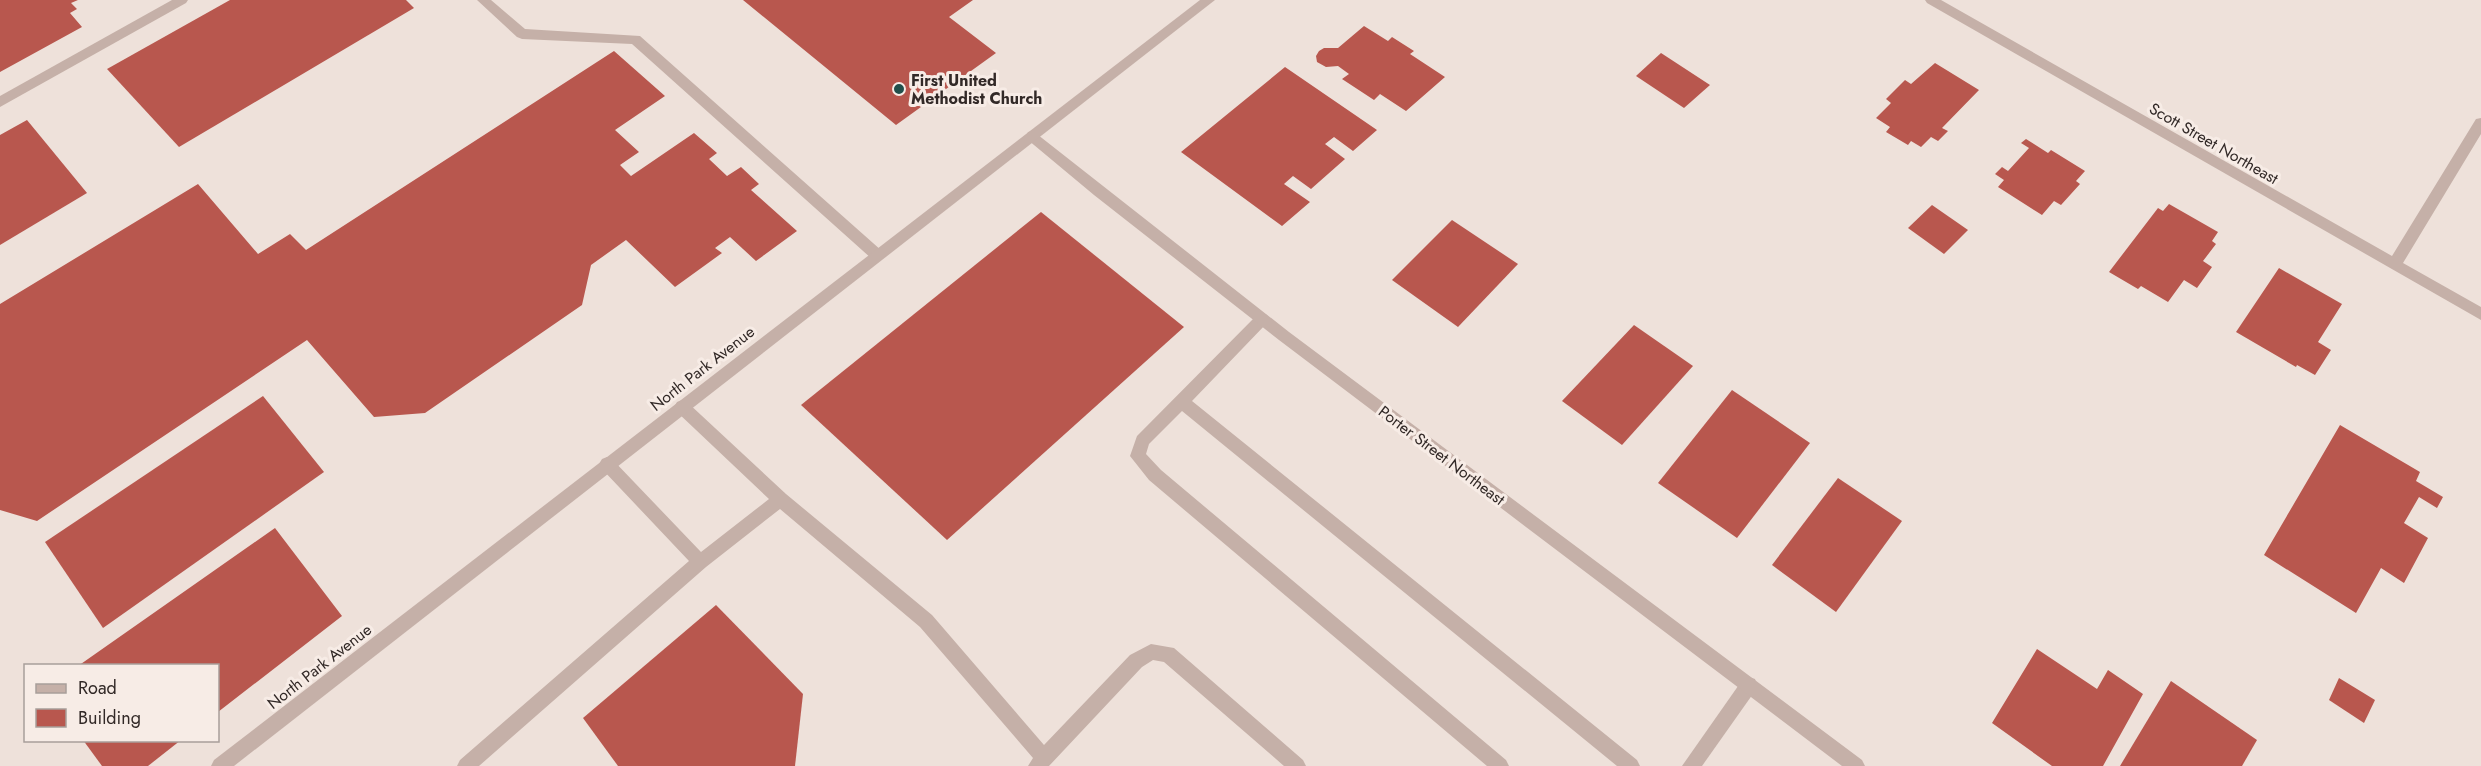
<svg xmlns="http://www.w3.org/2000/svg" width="2481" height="766" viewBox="0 0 2481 766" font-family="Jost,sans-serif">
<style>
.building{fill:#b8574e}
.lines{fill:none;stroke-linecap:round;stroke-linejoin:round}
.service{fill:#c5b0a8;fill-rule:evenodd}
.minor{fill:#c5b0a8;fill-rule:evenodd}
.tertiary{fill:#c5b0a8;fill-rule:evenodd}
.poi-dot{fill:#214f4b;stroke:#f7ece6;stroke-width:2}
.labels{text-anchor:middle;stroke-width:6;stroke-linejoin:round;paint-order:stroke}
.poi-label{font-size:16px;font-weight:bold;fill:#322927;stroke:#f7ece6;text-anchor:start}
.street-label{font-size:16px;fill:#322927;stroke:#f7ece6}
</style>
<rect width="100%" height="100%" fill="#eee1da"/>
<g class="building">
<path d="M0,0H78L71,3L77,9L70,13L82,27L0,72Z"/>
<path d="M230,0H406L414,8L179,147L107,69Z"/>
<path d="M743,0H973L949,17L996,53L896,125Z"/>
<path d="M1364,26L1388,41L1392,37L1414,51L1410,54L1445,77L1406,111L1380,94L1374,100L1342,79L1349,74L1338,66L1326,67L1317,62L1316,56L1319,51L1324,48H1338Z"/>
<path d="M614,51L665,96L615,130L639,152L620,165L631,176L694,133L717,153L709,159L727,176L741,167L759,184L751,190L797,231L756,261L730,237L715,248L722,253L675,287L626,240L591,265L582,305L425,413L374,417L307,340L37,521L0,510V304L198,184L258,254L290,234L306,250Z"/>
<path d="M1661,53L1710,85L1684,108L1636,76Z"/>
<path d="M1935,63L1979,90L1942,128L1948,131L1938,141L1931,137L1921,147L1911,141L1908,145L1886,132L1890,127L1876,118L1891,103L1886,99L1905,80L1911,84Z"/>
<path d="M1285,67L1377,130L1353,151L1334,137L1325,144L1345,159L1311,189L1293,176L1284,184L1310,202L1282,226L1181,152Z"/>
<path d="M27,120L87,193L0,245V135Z"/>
<path d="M2026,139L2048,153L2051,150L2085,171L2076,181L2080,184L2061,205L2054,201L2042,215L1998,187L2004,180L1995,174L2002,167L2008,171L2029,148L2021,143Z"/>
<path d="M2169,204L2218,232L2212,241L2216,244L2203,261L2212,267L2197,288L2184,280L2168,302L2141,286L2138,289L2109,272L2158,208L2163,211Z"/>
<path d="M1932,205L1968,230L1944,254L1908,228Z"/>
<path d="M1041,212L1184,327L947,540L801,405Z"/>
<path d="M1452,220L1518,264L1458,327L1392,280Z"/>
<path d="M2279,268L2342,304L2318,342L2331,350L2315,375L2297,365L2296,367L2236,332Z"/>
<path d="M1634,325L1693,366L1622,445L1562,401Z"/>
<path d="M1732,390L1810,443L1737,538L1658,483Z"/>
<path d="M263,396L324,472L103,628L45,542Z"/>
<path d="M2340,425L2420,472L2416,481L2443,497L2437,508L2419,497L2404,523L2428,538L2404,583L2381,568L2356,613L2264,555Z"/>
<path d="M1838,478L1902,521L1836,612L1772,565Z"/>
<path d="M275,528L342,616L218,712V666H78Z"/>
<path d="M716,605L803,694L795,766H618L583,718Z"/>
<path d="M2037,649L2097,689L2108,670L2143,694L2103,766H2052L1992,723Z"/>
<path d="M2339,678L2375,700L2364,723L2329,700Z"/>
<path d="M2171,681L2257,740L2242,766H2120Z"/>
<path d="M83,740H181L148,766H102Z"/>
</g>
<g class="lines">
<g class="service">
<path d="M477,0H491L525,29L640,36L882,251L884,255L882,259H872L632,44L522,39L517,37Z"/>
<path d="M1262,313L1267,315L1269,319L1267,323L1192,401L1637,760L1640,766H1617L1182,411L1149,444L1146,454L1161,470L1506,760L1509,766H1487L1149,480L1130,456L1137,436L1257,315Z"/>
<path d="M682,400L687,402L786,494L932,615L1044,745L1130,655L1151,644L1174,648L1303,760L1306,766H1284L1164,662L1153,660L1142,667L1049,766H1028L1033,758L920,627L780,509L706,567L479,766H457L460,760L689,561L602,469L599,464L602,459L607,457L612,459L701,552L769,499L677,412L674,407L677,402Z"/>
<path d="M1749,677L1755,679L1757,685L1755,691L1702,766H1682L1743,679Z"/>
</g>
<g class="minor">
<path d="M172,0H188L186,3L0,107V96Z"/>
<path d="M1925,0H1941L2392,256L2476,119L2481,118V134L2403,263L2481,307V320L1927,3Z"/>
<path d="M1033,131L1289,332L1862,760L1865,766H1842L1279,340L1094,195L1028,140L1026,136L1028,132Z"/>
</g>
<path class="tertiary" d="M1200,0H1215L234,766H211L214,760Z"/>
</g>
<circle class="poi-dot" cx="899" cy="89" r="6"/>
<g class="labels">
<g class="poi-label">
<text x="911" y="86">First United<tspan x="911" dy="18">Methodist Church</tspan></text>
</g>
<g class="street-label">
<text transform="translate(2214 143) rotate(30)" y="6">Scott Street Northeast</text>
<text transform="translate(702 368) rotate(-38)" y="6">North Park Avenue</text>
<text transform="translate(1442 455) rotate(37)" y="6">Porter Street Northeast</text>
<text transform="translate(319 666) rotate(-38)" y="6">North Park Avenue</text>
</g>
</g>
<rect x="24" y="664" width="195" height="78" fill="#f7ece6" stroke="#a89e9a" stroke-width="1.5"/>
<rect x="36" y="684" width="30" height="9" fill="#c5b0a8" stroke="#a89e9a" stroke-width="1.5"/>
<text x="78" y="694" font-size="18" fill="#322927">Road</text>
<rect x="36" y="709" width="30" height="18" fill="#b8574e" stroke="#a89e9a" stroke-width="1.5"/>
<text x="78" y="724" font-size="18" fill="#322927">Building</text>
</svg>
